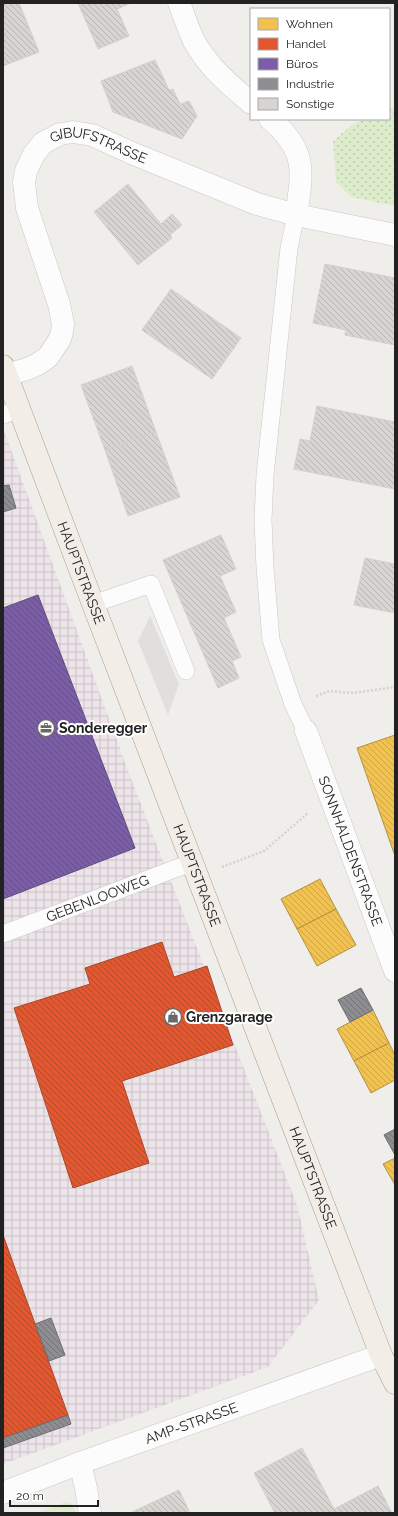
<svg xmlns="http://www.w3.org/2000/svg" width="398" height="1516" viewBox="0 0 398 1516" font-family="Raleway,sans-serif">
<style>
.industrial{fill:url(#industrial-grid)}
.grass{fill:#ddeccb}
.garden{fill:url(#garden-dots)}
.parking{fill:#e0dfde}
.homes{fill:url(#homes-back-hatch);stroke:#b49141}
.shops{fill:url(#shops-back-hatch);stroke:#aa472a}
.offices{fill:url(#offices-back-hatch);stroke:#604c7f}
.industry{fill:url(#industry-back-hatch);stroke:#6d6d70}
.building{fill:url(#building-back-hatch);stroke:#d3d0cc}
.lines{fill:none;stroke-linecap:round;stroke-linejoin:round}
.service-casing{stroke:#c9c8c7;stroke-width:18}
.minor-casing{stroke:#c9c8c7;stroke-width:23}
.primary-casing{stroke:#a79c86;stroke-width:23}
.path{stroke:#dccecd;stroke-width:2.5;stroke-dasharray:2 2;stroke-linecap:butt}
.service{stroke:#fdfcfc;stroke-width:17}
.minor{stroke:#fdfcfc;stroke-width:22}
.primary{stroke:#f3ede7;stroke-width:22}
.labels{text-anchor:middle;stroke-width:4;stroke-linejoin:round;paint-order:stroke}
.street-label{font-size:14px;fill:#222;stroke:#fff}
.poi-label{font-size:14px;font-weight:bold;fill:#222;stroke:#fff;text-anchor:start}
</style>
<defs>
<pattern id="industrial-grid" width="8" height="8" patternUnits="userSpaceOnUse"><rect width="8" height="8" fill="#ede4e9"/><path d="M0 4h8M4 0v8" fill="none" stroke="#cbc3c8"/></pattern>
<pattern id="garden-dots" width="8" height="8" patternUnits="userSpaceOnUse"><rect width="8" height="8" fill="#ddeccb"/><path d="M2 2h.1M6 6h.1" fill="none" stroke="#bdcaae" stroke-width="1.8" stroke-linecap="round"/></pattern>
<pattern id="homes-back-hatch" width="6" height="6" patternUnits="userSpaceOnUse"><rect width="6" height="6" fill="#f2c14e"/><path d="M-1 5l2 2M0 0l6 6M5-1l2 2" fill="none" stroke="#cfa644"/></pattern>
<pattern id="shops-back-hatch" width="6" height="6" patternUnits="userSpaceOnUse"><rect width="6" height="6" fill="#e4572e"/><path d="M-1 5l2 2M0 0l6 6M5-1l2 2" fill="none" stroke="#b84827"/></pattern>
<pattern id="offices-back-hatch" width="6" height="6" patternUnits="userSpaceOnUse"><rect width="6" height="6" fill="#7b5ea7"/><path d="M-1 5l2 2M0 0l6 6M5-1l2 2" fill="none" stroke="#644d88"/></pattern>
<pattern id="industry-back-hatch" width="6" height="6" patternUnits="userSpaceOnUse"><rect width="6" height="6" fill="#8d8d92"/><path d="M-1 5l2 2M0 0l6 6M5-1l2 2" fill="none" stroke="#737377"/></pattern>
<pattern id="building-back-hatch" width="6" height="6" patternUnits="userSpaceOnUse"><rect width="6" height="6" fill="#d7d4d2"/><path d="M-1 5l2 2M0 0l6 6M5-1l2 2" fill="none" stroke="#b8b6b4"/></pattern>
</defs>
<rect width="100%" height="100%" fill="#f0eeeb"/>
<path class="industrial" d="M3,428L130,776L297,1205L319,1300L268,1367L3,1464Z"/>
<path class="grass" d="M66,1502L71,1503L77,1513H36Z"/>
<path class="garden" d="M395,107V206L351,197L336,182L333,142C356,120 357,119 389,119V109Z"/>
<path class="parking" d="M150,616L179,684L168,715L138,641Z"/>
<g class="homes">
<path d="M395,735V856L357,748Z"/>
<path d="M320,879L336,909L297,929L281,899Z"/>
<path d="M336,909L356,945L317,966L297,929Z"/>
<path d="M373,1010L389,1043L354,1061L337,1029Z"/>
<path d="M389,1043L395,1055V1080L371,1093L354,1061Z"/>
<path d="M395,1158V1185L383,1164Z"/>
</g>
<g class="shops">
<path d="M162,942L174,977L207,966L233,1045L122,1081L149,1163L73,1188L14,1008L90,984L85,968Z"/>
<path d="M3,1235L68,1415L3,1438Z"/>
</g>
<path class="offices" d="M38,595L135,848L3,899V608Z"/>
<g class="industry">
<path d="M9,485L16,508L3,512V486Z"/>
<path d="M361,988L373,1010L350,1022L338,1000Z"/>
<path d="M395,1129V1155L384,1135Z"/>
<path d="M51,1318L65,1355L49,1361L35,1324Z"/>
<path d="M68,1415L71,1424L3,1448V1438Z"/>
</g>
<g class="building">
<path d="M3,3H19L39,52L3,66Z"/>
<path d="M78,3H131L117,9L129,36L98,49Z"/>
<path d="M155,60L169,90L173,89L180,104L189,101L197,116L182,139L113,112L101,81Z"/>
<path d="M128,184L161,224L172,214L182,225L170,235L172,238L138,265L94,212Z"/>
<path d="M325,264L395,278V345L345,335L346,330L313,323Z"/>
<path d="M171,289L241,338L212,379L142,330Z"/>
<path d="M132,366L156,432L105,450L81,385Z"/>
<path d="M317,406L395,422V489L294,469L300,439L310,441Z"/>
<path d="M156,432L180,497L128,516L105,450Z"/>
<path d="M221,535L236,569L220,576L236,612L224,618L241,657L232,661L239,678L218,688L163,560Z"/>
<path d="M365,558L395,564V613L354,605Z"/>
<path d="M302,1448L334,1509L378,1486L392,1513H275L254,1473Z"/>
<path d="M179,1490L190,1513H130Z"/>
</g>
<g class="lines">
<g class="service-casing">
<g id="service">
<path d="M296,215L289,248L265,475L263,520L265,568L271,640L293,704L306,731"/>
<path d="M3,415L19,409"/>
<path d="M93,604L151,584L186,671"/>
<path id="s1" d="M3,934L193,862"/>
</g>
</g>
<g class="minor-casing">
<g id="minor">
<path d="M179,3C184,15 188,29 194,41C208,67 229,84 251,103"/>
<path d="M270,119C307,150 303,171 296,215"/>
<path id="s2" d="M6,375L27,369L38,364L48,357L60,339L62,332L63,324L59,304L27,208L24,182L26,171L34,154L43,143L60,134L73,132L92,135L134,154L257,204L296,215L395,235"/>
<path id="s3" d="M306,731L395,971"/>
<path d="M80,1463L86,1488L90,1513"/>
<path id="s4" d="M3,1493L80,1463L381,1355"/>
</g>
</g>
<g class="primary-casing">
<g id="primary">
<path id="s5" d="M3,366L93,604L381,1355L395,1383"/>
</g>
</g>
<g class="path">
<path d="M316,696L330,691L353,693L395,687"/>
<path d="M222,867L264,851L308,813"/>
</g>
<use href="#service" class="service"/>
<use href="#minor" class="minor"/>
<use href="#primary" class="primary"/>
</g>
<defs>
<g id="office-ring" transform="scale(0.9)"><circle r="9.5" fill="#fff" stroke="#6a6968" stroke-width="1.5"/><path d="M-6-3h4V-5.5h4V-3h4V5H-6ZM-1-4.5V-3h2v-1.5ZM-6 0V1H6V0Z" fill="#6a6968"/></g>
<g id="shop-ring" transform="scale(0.9)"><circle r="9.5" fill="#fff" stroke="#6a6968" stroke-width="1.5"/><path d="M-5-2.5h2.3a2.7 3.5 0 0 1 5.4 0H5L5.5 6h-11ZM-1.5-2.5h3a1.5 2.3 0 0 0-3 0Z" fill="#6a6968"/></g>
</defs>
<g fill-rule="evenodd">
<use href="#office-ring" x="46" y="728"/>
<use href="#shop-ring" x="173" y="1017"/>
</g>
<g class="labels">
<g class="street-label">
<text dy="5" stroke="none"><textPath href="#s2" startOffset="335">GIBUFSTRASSE</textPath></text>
<text dy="5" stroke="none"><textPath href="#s5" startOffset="221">HAUPTSTRASSE</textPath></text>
<text dy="5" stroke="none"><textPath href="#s3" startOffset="128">SONNHALDENSTRASSE</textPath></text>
<text dy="5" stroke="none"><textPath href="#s5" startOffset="545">HAUPTSTRASSE</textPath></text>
<text dy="5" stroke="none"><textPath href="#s1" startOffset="101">GEBENLOOWEG</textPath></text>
<text dy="5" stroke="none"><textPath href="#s5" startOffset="869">HAUPTSTRASSE</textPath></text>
<text dy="5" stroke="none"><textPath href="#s4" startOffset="201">AMP-STRASSE</textPath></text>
</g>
<g class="poi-label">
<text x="59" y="733">Sonderegger</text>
<text x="186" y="1022">Grenzgarage</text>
</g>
</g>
<rect width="398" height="1516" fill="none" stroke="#222222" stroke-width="8"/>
<rect x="250" y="8" width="140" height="112" fill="#ffffff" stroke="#a7a7a7"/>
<rect x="258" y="18" width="20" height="12" fill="#f2c14e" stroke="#a7a7a7"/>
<text x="286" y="28" font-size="12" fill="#222222">Wohnen</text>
<rect x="258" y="38" width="20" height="12" fill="#e4572e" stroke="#a7a7a7"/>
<text x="286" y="48" font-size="12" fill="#222222">Handel</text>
<rect x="258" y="58" width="20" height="12" fill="#7b5ea7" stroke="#a7a7a7"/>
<text x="286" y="68" font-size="12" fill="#222222">Büros</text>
<rect x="258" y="78" width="20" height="12" fill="#8d8d92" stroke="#a7a7a7"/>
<text x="286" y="88" font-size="12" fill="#222222">Industrie</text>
<rect x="258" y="98" width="20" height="12" fill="#d7d4d2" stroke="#a7a7a7"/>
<text x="286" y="108" font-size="12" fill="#222222">Sonstige</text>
<path d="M10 1500v6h88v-6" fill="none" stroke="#222222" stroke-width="2"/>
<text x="16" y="1500" font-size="12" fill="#222222" stroke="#ffffff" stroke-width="3" paint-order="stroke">20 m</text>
</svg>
